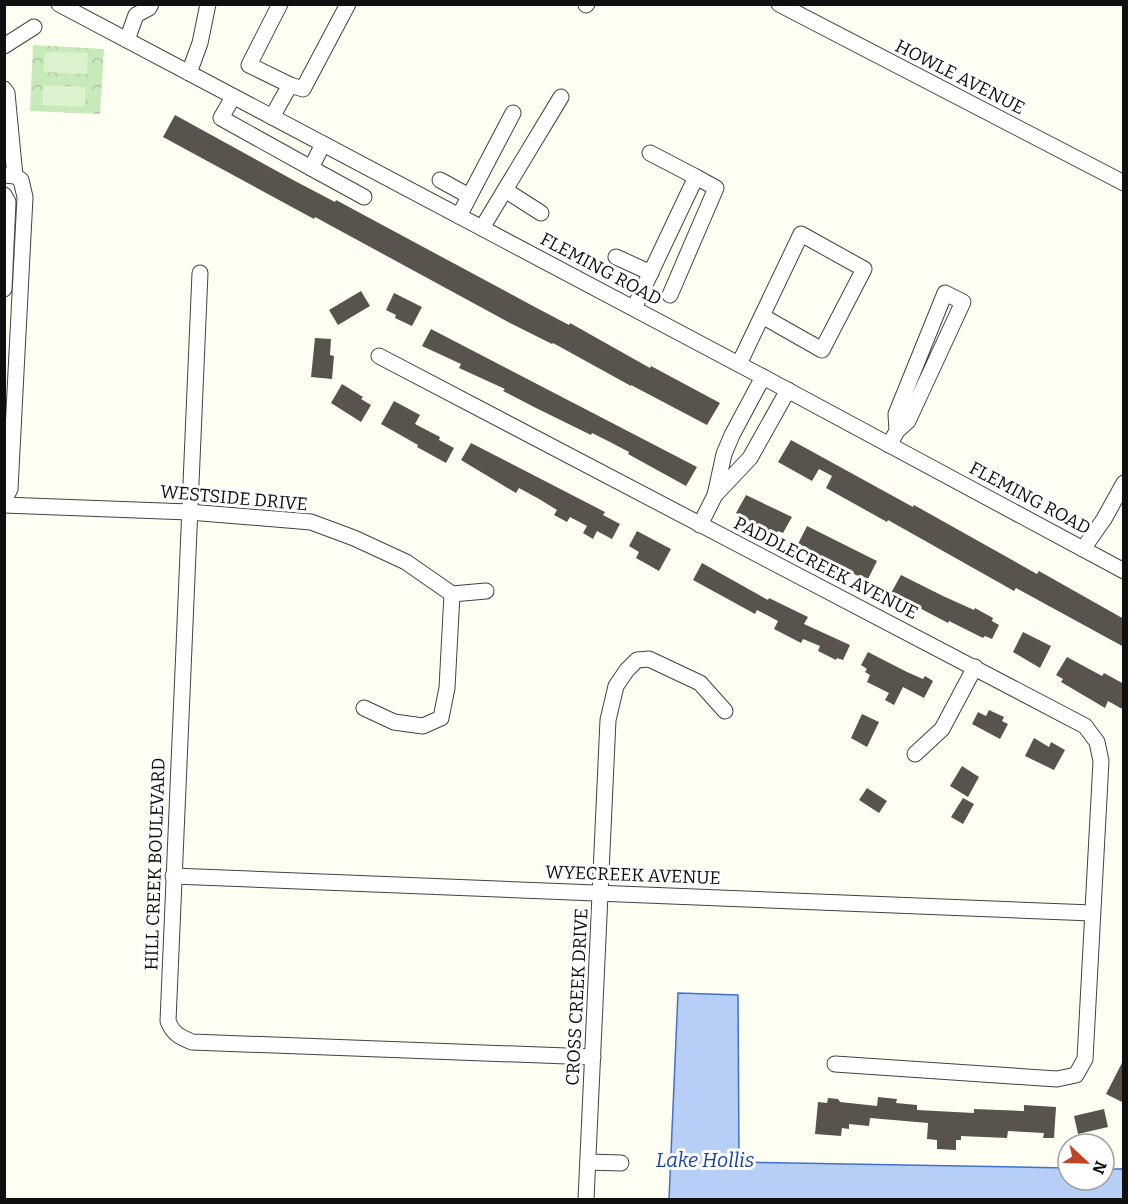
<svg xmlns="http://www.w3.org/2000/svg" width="1128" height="1204" viewBox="0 0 1128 1204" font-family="Bitter,serif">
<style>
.park{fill:url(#park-crowns)}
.pitch{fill:#dcf1cd}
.water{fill:#b7cff6;stroke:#3e72cd;stroke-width:1.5}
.building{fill:#58534c}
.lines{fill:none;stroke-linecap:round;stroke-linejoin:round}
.minor-casing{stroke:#424242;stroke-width:17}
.minor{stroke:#fff;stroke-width:15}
.labels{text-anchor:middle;stroke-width:6;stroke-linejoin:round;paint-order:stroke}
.street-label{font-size:18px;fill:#0f0f0f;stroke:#fff}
.water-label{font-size:20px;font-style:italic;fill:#1845a1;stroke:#fff}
</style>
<defs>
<pattern id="park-crowns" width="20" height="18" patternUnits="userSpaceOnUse" patternTransform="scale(1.5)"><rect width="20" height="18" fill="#c8eabb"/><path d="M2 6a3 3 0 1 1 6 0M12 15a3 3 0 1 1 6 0" fill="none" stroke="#abc8a0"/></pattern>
</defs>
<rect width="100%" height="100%" fill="#fefff2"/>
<path class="park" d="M33,45L104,49L100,114L30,111Z"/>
<g class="pitch">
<path d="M45,52L88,53L87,74L43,72Z"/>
<path d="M43,85L86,87L85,107L42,105Z"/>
</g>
<path class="water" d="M678,993L738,995L739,1162L1068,1168V1180H1104V1169H1123V1199H669Z"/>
<g class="building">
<path d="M175,115L295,181L335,202L336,200L533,306L569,325L570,323L650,368L651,366L720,403L707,425L631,385V386L553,343L552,344L510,323L315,217L314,219L163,137Z"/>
<path d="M361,291L370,306L338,325L329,310Z"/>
<path d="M394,293L422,307L412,326L395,318L396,315L386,310Z"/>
<path d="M431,329L697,467L686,486L628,454L629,452L608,441L592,433L591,435L536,408L503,391L505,389L459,368L461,364L422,346Z"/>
<path d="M315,338L331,339L330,355L334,356L332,379L311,377Z"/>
<path d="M342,384L363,397L361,399L371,405L361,422L331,403Z"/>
<path d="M394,401L420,415L415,424L440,437L439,440L454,448L446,463L417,447L418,445L381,424Z"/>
<path d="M791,440L913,507L914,505L1037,574L1039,571L1124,619V647L1016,588L1014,591L888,520L887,522L826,488L832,476L819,469L812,481L778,462Z"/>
<path d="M471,443L605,512L603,515L620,524L612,539L597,531L593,539L583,533L587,526L570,517L567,522L554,515L557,510L539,499L519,488L516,493L461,460Z"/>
<path d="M746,495L792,517L783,533L778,531L775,535L736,513Z"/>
<path d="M807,526L877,561L866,583L856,578L858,576L806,549V547L798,544Z"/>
<path d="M637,531L671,549L659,571L636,558L639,552L629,546Z"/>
<path d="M702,563L768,600L769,598L808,617L804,624L850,645L843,660L837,658L836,660L818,651L820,646L803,639L801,643L774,629L778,621L757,610L755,614L693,580Z"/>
<path d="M901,575L943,596L974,610L975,608L993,618L992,621L999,625L992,639L985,636L983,638L949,621L948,623L891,593Z"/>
<path d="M1023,632L1051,646L1040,668L1013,652Z"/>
<path d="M868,652L907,672L923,679L925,676L933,681L924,698L903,687L894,705L885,700L889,693L867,682L870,675L865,672L867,669L861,665Z"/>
<path d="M1067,657L1102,676L1104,673L1124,684V710L1108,701L1105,708L1061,682L1063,679L1056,675Z"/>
<path d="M989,710L1004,717L1002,721L1008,724L1000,739L972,724L978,712L986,716Z"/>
<path d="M862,714L879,722L867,747L851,738Z"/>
<path d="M1034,738L1049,747L1051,742L1065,750L1054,770L1025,756Z"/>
<path d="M962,766L979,777L968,797L950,786Z"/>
<path d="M867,788L887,801L879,813L859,800Z"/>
<path d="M963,798L974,804L963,824L951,817Z"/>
<path d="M1124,1059V1103L1106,1094Z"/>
<path d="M878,1097L897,1099L896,1103L917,1105V1110L974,1113V1109L1024,1111V1105L1056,1107L1054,1138H1043L1044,1133L1008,1131L1007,1138L961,1136V1140H956V1150L937,1149V1140L927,1139L928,1123L870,1118L869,1126L849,1124V1129L842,1128L841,1136L815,1134L818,1102L827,1103L828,1098L838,1099L840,1102L877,1106Z"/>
<path d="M1104,1109L1108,1127L1078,1134L1074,1116Z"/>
</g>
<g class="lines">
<g class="minor-casing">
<g id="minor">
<path d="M59,4L763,377L1124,571"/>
<path d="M280,4L249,65L290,85L303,89L348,4"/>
<path d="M779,4L1124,183"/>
<path d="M586,5L587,4"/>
<path d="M127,40L136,15L149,8L151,4"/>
<path d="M4,46L34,27"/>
<path d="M189,73L200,43L208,4"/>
<path d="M4,89L7,93L15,176"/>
<path d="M233,97L221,118L311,168"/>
<path d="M272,117L290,85"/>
<path d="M323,144L311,168L364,197"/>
<path d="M4,175L15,176L21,180L25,197L10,489L4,501"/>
<path d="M440,180L469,196"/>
<path d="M505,190L541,213"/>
<path d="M4,195L8,202L4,289"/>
<path d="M459,216L513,113"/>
<path d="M482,228L561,97"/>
<path d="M616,257L651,273"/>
<path d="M200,273L168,1021C173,1034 180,1037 192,1042L593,1057"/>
<path d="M670,295L716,188L696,177"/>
<path d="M634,308L696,177L650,153"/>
<path d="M379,356L1085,726L1097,742L1101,761L1085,1059L1076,1075L1057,1079L835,1064"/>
<path d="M739,364L801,234L864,269L822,350L762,316"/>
<path d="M889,445L897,431L908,421L963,302L945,293L896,414L897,431"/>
<path d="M715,495L750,458L788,390"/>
<path d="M4,505L189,512L311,522L354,538L406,562L452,594L447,688L441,718L423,726L394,722L364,708"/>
<path d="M700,525L715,495L724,454L732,435L763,377"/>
<path d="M1083,549L1104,519L1124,483"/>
<path d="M452,594L486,591"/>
<path d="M915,754L942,729L975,667"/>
<path d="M173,876L1092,913"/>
<path d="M588,1162L621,1163"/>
<path d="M586,1200L608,720L616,686L627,670L637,660L649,659L700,683L725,711"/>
</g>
</g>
<use href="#minor" class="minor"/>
</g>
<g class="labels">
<g class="street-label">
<text transform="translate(960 77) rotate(27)" y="6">HOWLE AVENUE</text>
<text transform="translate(601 269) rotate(28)" y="6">FLEMING ROAD</text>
<text transform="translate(234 498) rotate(5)" y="6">WESTSIDE DRIVE</text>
<text transform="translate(1030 498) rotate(28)" y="6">FLEMING ROAD</text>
<text transform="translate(826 568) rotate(27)" y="6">PADDLECREEK AVENUE</text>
<text transform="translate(155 864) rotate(-88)" y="6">HILL CREEK BOULEVARD</text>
<text transform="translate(633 875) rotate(2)" y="6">WYECREEK AVENUE</text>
<text transform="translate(577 997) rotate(-87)" y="6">CROSS CREEK DRIVE</text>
</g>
<g class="water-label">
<text x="705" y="1167">Lake Hollis</text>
</g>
</g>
<rect width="1128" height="1204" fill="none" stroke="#0f0f0f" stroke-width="12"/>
<g transform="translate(1086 1162) rotate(112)"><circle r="28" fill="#ffffff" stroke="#9f9f9f" stroke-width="1.5"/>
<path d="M0-4.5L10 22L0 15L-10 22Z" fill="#bf4527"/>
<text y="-9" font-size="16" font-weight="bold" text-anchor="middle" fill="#0f0f0f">N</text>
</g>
</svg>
